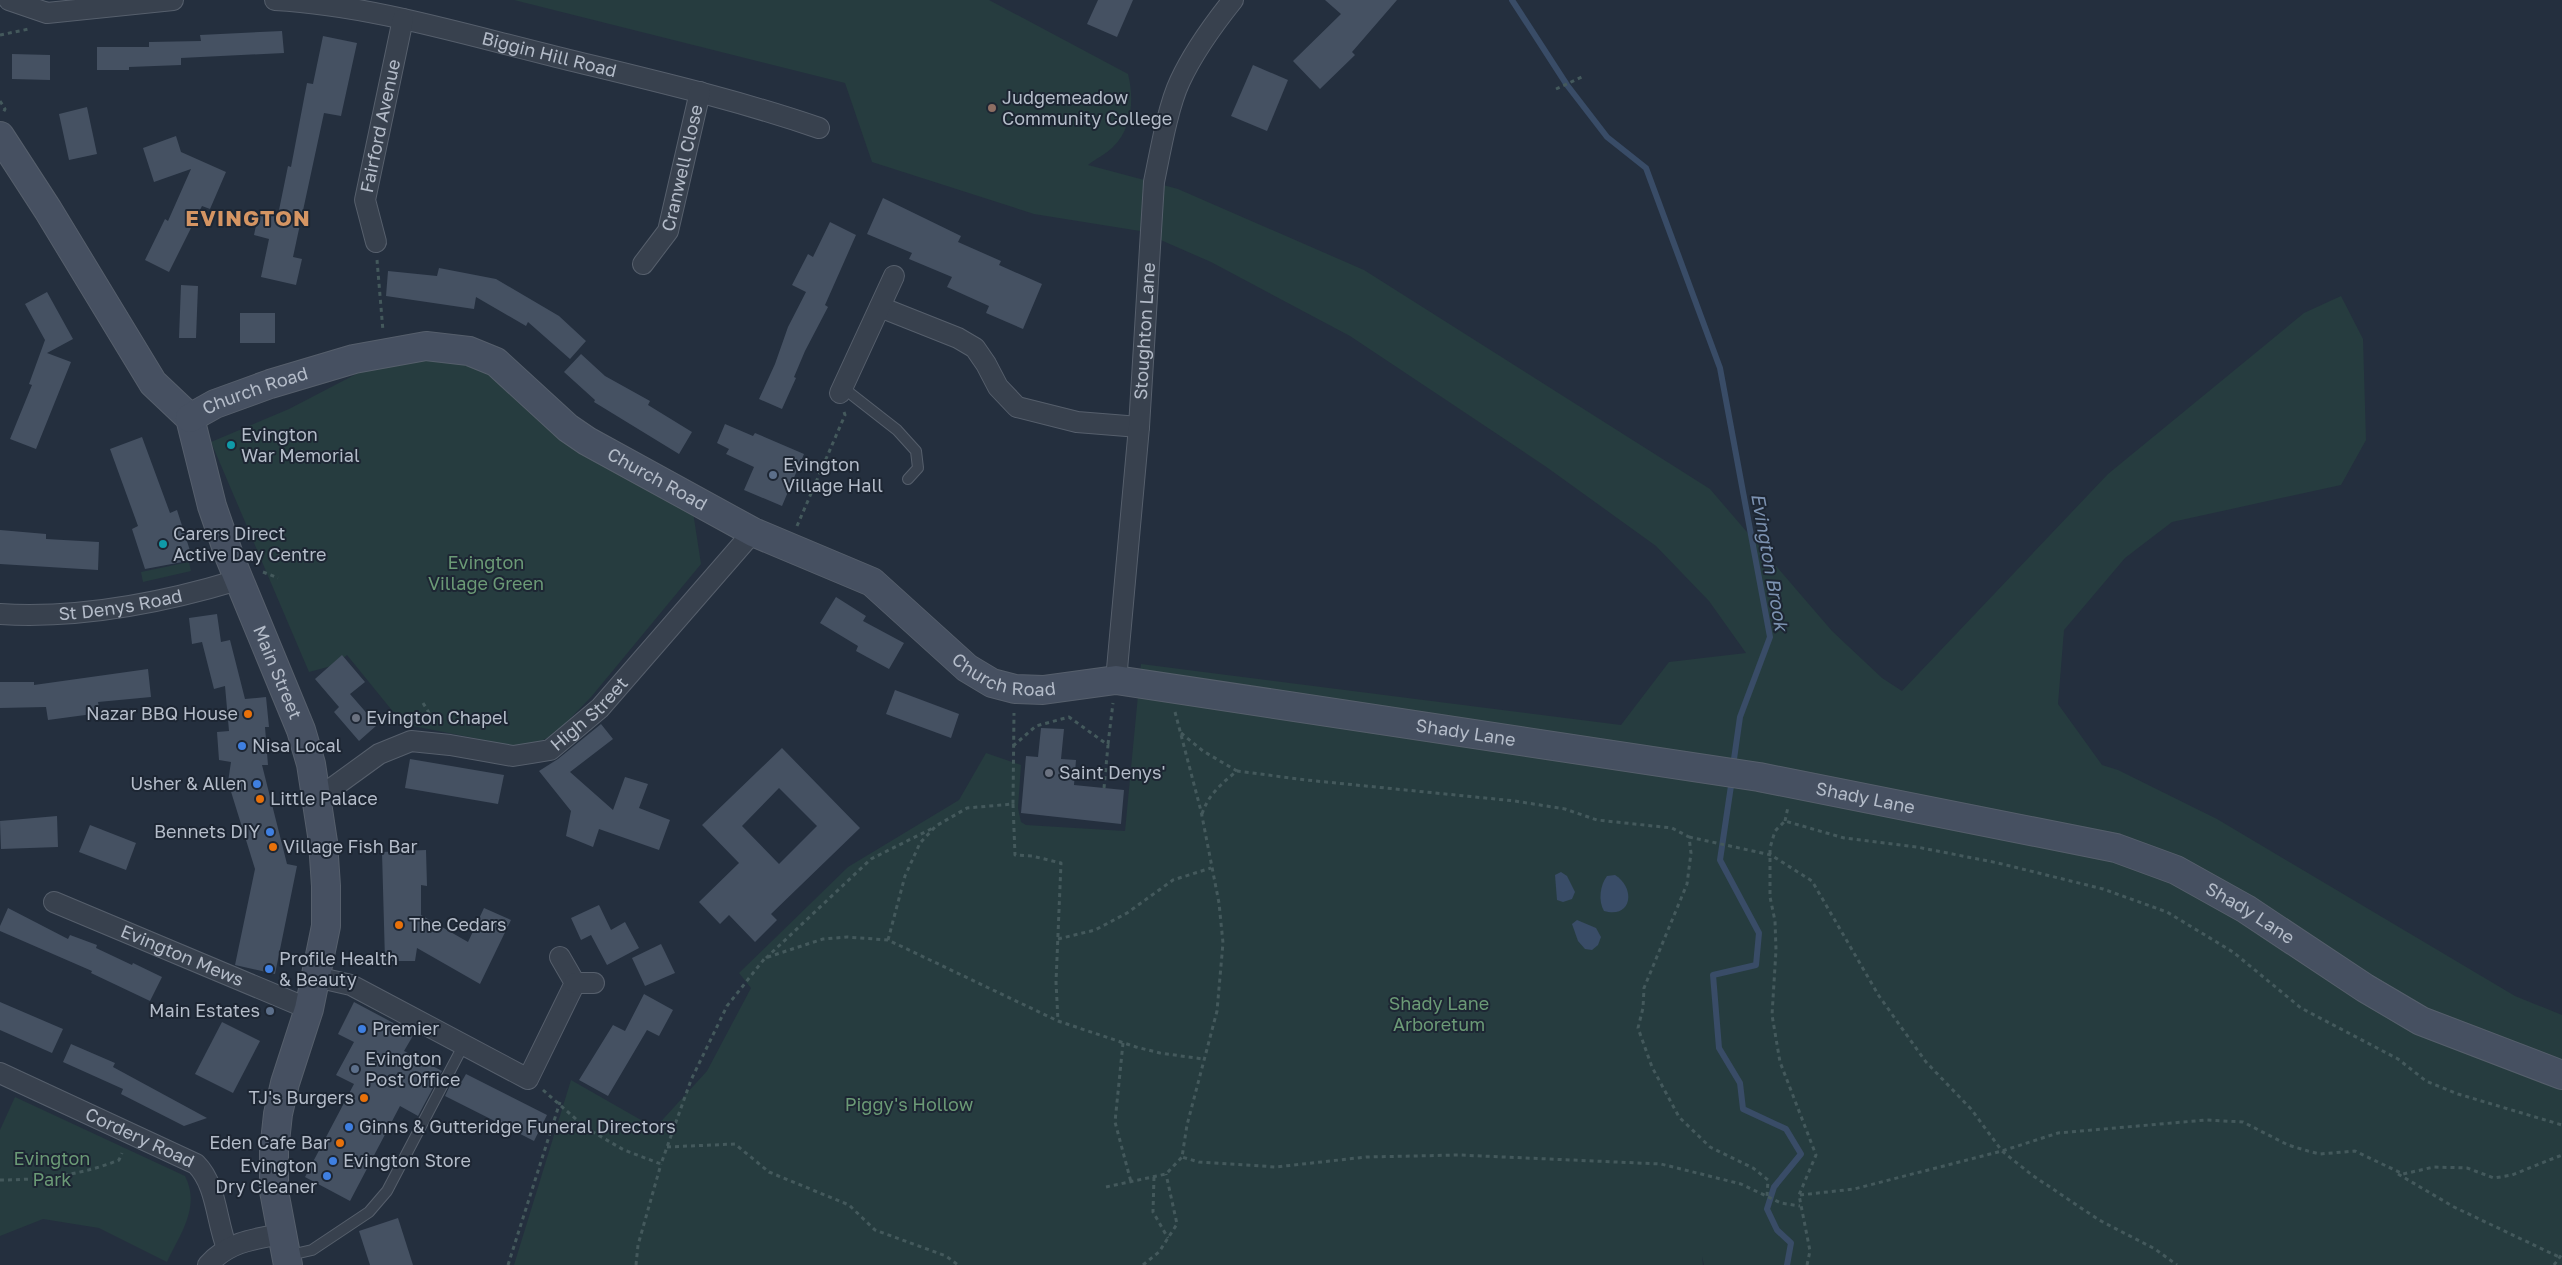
<svg xmlns="http://www.w3.org/2000/svg" width="2562" height="1265" viewBox="0 0 2562 1265" font-family="'Golos Text',sans-serif">
<style>
.green{fill:#263c3f}
.water{fill:#394c67}
.lines{fill:none;stroke-linecap:round;stroke-linejoin:round}
.stream{stroke:#394c67;stroke-width:6}
.building{fill:#455162;fill-rule:evenodd}
.lane-casing{stroke:#565f6c;stroke-width:12}
.street-casing{stroke:#565f6c;stroke-width:22}
.secondary-casing{stroke:#565f6c;stroke-width:30}
.path{stroke:#44595c;stroke-width:3;stroke-dasharray:4 4;stroke-linecap:butt}
.lane{stroke:#38414e;stroke-width:10}
.street{stroke:#38414e;stroke-width:20}
.secondary{stroke:#465061;stroke-width:28}
.education-dot{fill:#8d6e63;stroke:#1d2633;stroke-width:2}
.culture-dot{fill:#0f9aa8;stroke:#1d2633;stroke-width:2}
.service-dot{fill:#5c6f8a;stroke:#1d2633;stroke-width:2}
.food-dot{fill:#e8710a;stroke:#1d2633;stroke-width:2}
.worship-dot{fill:#6b7280;stroke:#1d2633;stroke-width:2}
.shop-dot{fill:#3f7fe0;stroke:#1d2633;stroke-width:2}
.labels{text-anchor:middle;stroke-width:4;stroke-linejoin:round;paint-order:stroke}
.street-label{font-size:18px;fill:#b4bcc9;stroke:#1d2633}
.poi-label{font-size:18px;fill:#b4bcc9;stroke:#1d2633;text-anchor:start}
.park-label{font-size:18px;fill:#6b9a76;stroke:#1d2633}
.water-label{font-size:19px;font-style:italic;fill:#7c92b1;stroke:#1d2633}
.district-label{font-size:22px;font-weight:bold;letter-spacing:1px;fill:#d59563;stroke:#1d2633}
</style>
<rect width="100%" height="100%" fill="#242f3e"/>
<g class="green">
<path d="M514,0H989L1128,74C1134,98 1133,127 1113,147C1106,154 1095,159 1088,165L1178,189L1364,270L1710,489L1832,631L1882,678L1902,691L2108,474L2304,313L2341,296L2363,339L2366,440L2341,485L2172,522L2125,558L2064,630L2058,704L2102,765L2118,770L2217,819L2515,996L2562,1015V1265H1704L1702,1256L1703,1265H514L571,1080L655,1128L707,1071L751,988L739,973L848,867L959,800L986,753L1021,765L1018,808L1021,822L1026,825L1125,831L1141,664L1621,725L1669,662L1746,653L1709,601L1656,546L1545,466L1350,336L1211,262L1140,231L1034,214L872,162L845,83Z"/>
<path d="M437,358L469,364L502,383L693,512L701,564L591,697L555,734L535,744L514,746L403,724L347,655L335,665L309,672L211,442L289,409L362,371L404,361Z"/>
<path d="M189,562L191,571L143,582L141,572Z"/>
<path d="M15,1097L185,1176C201,1207 180,1234 167,1262L99,1228L43,1219L0,1236V1130Z"/>
</g>
<g class="water">
<path d="M1561,872L1567,876L1575,892L1572,899L1563,902L1557,900L1555,875Z"/>
<path d="M1615,875C1636,888 1632,919 1604,911C1598,901 1600,885 1607,876Z"/>
<path d="M1577,920L1596,928L1601,937L1598,945L1592,950L1585,949L1578,941L1572,924Z"/>
</g>
<g class="lines">
<g class="stream">
<path d="M1512,0L1567,85L1607,137L1646,168L1720,368L1770,637L1740,717L1733,766"/>
<path d="M1732,779L1720,860L1759,933L1756,965L1713,975L1719,1048L1740,1083L1743,1109L1786,1129L1801,1154L1774,1187L1767,1209L1777,1230L1791,1243L1787,1265"/>
</g>
</g>
<g class="building">
<path d="M1098,0H1133L1117,37L1087,24Z"/>
<path d="M1325,0H1397L1352,52L1355,55L1320,89L1293,61L1341,14Z"/>
<path d="M282,31L284,53L181,58V65L129,67V70H97V47H149V42L201,41L200,35Z"/>
<path d="M323,36L357,43L341,116L324,113L293,257L302,259L296,285L261,277L269,239L254,235L259,211L278,215L288,166L291,167L307,83L313,84Z"/>
<path d="M12,54L50,55V80L12,79Z"/>
<path d="M1253,65L1288,80L1267,131L1231,116Z"/>
<path d="M87,107L97,154L69,160L59,114Z"/>
<path d="M176,136L181,152L226,172L210,209L202,206L169,272L145,260L165,219L168,221L191,169L154,182L143,148Z"/>
<path d="M883,198L961,236L958,242L1001,261L999,265L1042,284L1023,329L986,313L989,306L947,287L952,277L909,259L912,253L867,234Z"/>
<path d="M830,222L856,235L825,305L828,307L805,351L794,377L796,378L782,409L759,399L775,364L788,327L806,292L792,285L808,254L813,257Z"/>
<path d="M439,268L496,279L559,316L586,341L570,359L528,322L526,326L476,297L474,309L386,296L388,271L437,276Z"/>
<path d="M181,285L198,286L196,338H179Z"/>
<path d="M47,292L73,339L47,353L71,362L36,449L10,439L32,385L29,384L45,340L25,304Z"/>
<rect x="240" y="313" width="35" height="30"/>
<path d="M581,354L605,376L650,401L648,405L692,432L679,454L594,402L595,400L564,372Z"/>
<path d="M725,424L753,436L755,433L804,454L782,506L744,490L754,467L726,454L729,449L717,443Z"/>
<path d="M142,437L170,513L177,510L193,560L145,569L132,529L138,526L110,449Z"/>
<path d="M0,530L46,534V539L99,542L98,570L0,564Z"/>
<path d="M836,597L866,616L863,621L904,643L889,669L856,651L858,646L820,623Z"/>
<path d="M217,614L221,642L230,640L245,699L266,697L269,727H265L268,765H262L287,864L297,866L275,974L235,965L255,869L228,782L231,762L219,760L217,732L229,731L225,686L214,689L202,642L192,644L189,618Z"/>
<path d="M342,655L365,682L350,694L377,725L359,741L334,712L339,707L315,679Z"/>
<path d="M148,669L151,697L98,702L100,713L48,720L46,707L0,708V682H34V685Z"/>
<path d="M895,690L959,714L951,738L886,714Z"/>
<path d="M601,724L613,739L570,772L613,810L625,777L648,784L639,808L670,820L659,850L599,829L593,847L566,836L571,811L539,771L558,759Z"/>
<path d="M1041,728L1064,729L1061,759L1076,760L1074,785L1124,790L1121,824L1021,813L1026,756L1038,757Z"/>
<path d="M782,748L860,828L771,914L777,920L755,942L729,915L720,924L699,902L739,863L702,825ZM779,788L817,826L779,864L742,826Z"/>
<path d="M410,759L504,775L498,804L405,788Z"/>
<path d="M57,816L58,847L1,849L0,821Z"/>
<path d="M90,825L136,843L126,870L79,852Z"/>
<path d="M426,850L427,886L421,885V915L468,942L484,908L511,920L480,984L417,948L415,961H385L382,852Z"/>
<path d="M599,905L611,930L625,922L639,948L607,965L591,935L581,940L571,918Z"/>
<path d="M8,908L68,939L70,935L97,945L96,948L132,965L133,963L162,977L150,1001L91,973L92,971L0,931V926Z"/>
<path d="M661,944L675,973L645,986L632,958Z"/>
<path d="M644,994L673,1010L659,1036L647,1030L608,1096L579,1080L613,1025L625,1031Z"/>
<path d="M0,1002L63,1029L52,1053L0,1030Z"/>
<path d="M354,1002L414,1034L404,1051L442,1071L418,1116L400,1106L350,1201L305,1177L354,1084L336,1075L354,1042L338,1034Z"/>
<path d="M222,1022L260,1041L233,1093L195,1074Z"/>
<path d="M71,1044L115,1063L113,1067L207,1118L184,1126L121,1094L123,1089L63,1062Z"/>
<path d="M466,1074L547,1115L534,1141L445,1096L454,1077L462,1081Z"/>
<path d="M398,1218L413,1265H370L359,1231Z"/>
</g>
<g class="lines">
<g class="lane-casing">
<g id="lane">
<path d="M842,387L897,430L916,451L918,468L908,479"/>
<path d="M286,1256L312,1250L369,1212L387,1191L463,1046"/>
</g>
</g>
<g class="street-casing">
<g id="street">
<path d="M9,0L47,13L173,0"/>
<path id="s1" d="M275,0C366,5 456,32 545,54C637,77 729,97 819,128"/>
<path id="s2" d="M376,242L365,200L403,19"/>
<path id="s3" d="M643,264L668,231L700,92"/>
<path d="M880,307L958,338L975,348L986,364L998,387L1017,407L1077,422L1139,427"/>
<path d="M840,393L894,276"/>
<path id="s4" d="M0,614C80,619 162,603 238,580"/>
<path id="s5" d="M1116,680L1139,427L1154,182C1160,153 1168,106 1180,81C1194,51 1213,25 1233,0"/>
<path id="s6" d="M317,799L379,754L411,741L450,745L513,756L550,750L600,708L753,532"/>
<path id="s7" d="M54,902L309,1009"/>
<path d="M316,977L351,985L528,1079L575,983L560,957"/>
<path d="M575,983H594"/>
<path id="s8" d="M0,1073L196,1164C217,1185 216,1221 227,1248"/>
<path d="M208,1265C228,1242 253,1239 282,1234"/>
</g>
</g>
<g class="secondary-casing">
<g id="secondary">
<path id="s9" d="M0,136L48,210L153,383L190,418L212,506L230,558L301,730L311,764L323,842L326,886V926L309,1009L285,1083L278,1114L274,1151V1191L288,1265"/>
<path id="s10" d="M190,418L215,404L270,384L354,359L426,346L469,351L496,362L568,428L587,441L753,532L872,582L967,668L992,683L1015,689L1043,690L1116,680L1759,777L2116,848L2176,870L2246,909L2365,988L2421,1021L2562,1075"/>
</g>
</g>
<g class="path">
<path d="M0,35L29,29"/>
<path d="M1556,89L1584,76"/>
<path d="M0,101L5,109L3,113"/>
<path d="M377,260L383,331"/>
<path d="M797,526L845,415L844,412"/>
<path d="M263,572L278,578"/>
<path d="M423,703L436,724"/>
<path d="M1175,712L1201,811L1219,903L1223,943L1217,1011L1187,1125L1182,1157L1199,1162L1276,1167L1366,1157L1459,1155L1661,1164L1741,1184L1781,1203L1800,1206"/>
<path d="M1181,733L1203,751L1237,771"/>
<path d="M1108,744L1113,703"/>
<path d="M1013,746L1036,726L1069,717L1108,745L1104,788"/>
<path d="M1013,804L1015,855L1032,856L1061,863L1056,982L1058,1021"/>
<path d="M1202,814C1208,795 1222,783 1237,771L1306,780L1515,801L1565,809L1597,820L1672,828L1689,837L1691,853L1687,884L1644,988L1643,1008L1638,1028L1652,1067L1679,1117L1710,1147L1753,1168L1768,1180L1767,1196"/>
<path d="M1785,821L1788,807"/>
<path d="M1689,837L1771,855L1812,881L1879,996L1926,1062L1971,1109L2002,1151L2032,1175L2099,1220L2155,1249L2177,1265"/>
<path d="M1058,939L1095,930L1127,913L1173,880L1211,868"/>
<path d="M888,940L905,876L920,843L936,826L967,808L1013,804L1014,713"/>
<path d="M766,958L871,859L933,828"/>
<path d="M1123,1043L1115,1122L1131,1182"/>
<path d="M543,1090L586,1128L624,1150L661,1164L691,1080L727,1006L765,958L823,939L847,937L888,940L1058,1021L1136,1047L1160,1053L1203,1059"/>
<path d="M667,1147L735,1144L769,1172L849,1205L875,1230L946,1256L958,1265"/>
<path d="M2398,1174L2454,1207L2559,1257"/>
<path d="M1154,1177L1153,1212L1168,1238"/>
<path d="M0,1180C40,1180 82,1175 119,1160L122,1153"/>
<path d="M1106,1187L1166,1174L1182,1157"/>
<path d="M1800,1195L1854,1189L2002,1151L2058,1133L2206,1120L2243,1122L2288,1145L2308,1151L2320,1154L2355,1151L2403,1174L2434,1167L2467,1168L2494,1178L2512,1175L2562,1155"/>
<path d="M508,1265L560,1102"/>
<path d="M636,1265L638,1245L661,1164"/>
<path d="M1143,1265L1159,1252L1177,1224L1166,1174"/>
<path d="M1807,1265L1810,1251L1799,1195L1816,1155L1780,1062L1772,1015L1776,950L1775,921L1770,897V848L1775,831L1785,821L1844,838L1917,847L1998,863L2103,889L2167,912L2233,952L2301,1008L2398,1059L2426,1081L2458,1094L2562,1125"/>
<path d="M2554,1265L2562,1254"/>
</g>
<use href="#lane" class="lane"/>
<use href="#street" class="street"/>
<use href="#secondary" class="secondary"/>
</g>
<circle class="education-dot" cx="992" cy="108" r="5"/>
<g class="culture-dot">
<circle cx="231" cy="445" r="5"/>
<circle cx="163" cy="544" r="5"/>
</g>
<g class="service-dot">
<circle cx="773" cy="475" r="5"/>
<circle cx="270" cy="1011" r="5"/>
<circle cx="355" cy="1069" r="5"/>
</g>
<g class="food-dot">
<circle cx="248" cy="714" r="5"/>
<circle cx="260" cy="799" r="5"/>
<circle cx="273" cy="847" r="5"/>
<circle cx="399" cy="925" r="5"/>
<circle cx="364" cy="1098" r="5"/>
<circle cx="340" cy="1143" r="5"/>
</g>
<g class="worship-dot">
<circle cx="356" cy="718" r="5"/>
<circle cx="1049" cy="773" r="5"/>
</g>
<g class="shop-dot">
<circle cx="242" cy="746" r="5"/>
<circle cx="257" cy="784" r="5"/>
<circle cx="270" cy="832" r="5"/>
<circle cx="269" cy="969" r="5"/>
<circle cx="362" cy="1029" r="5"/>
<circle cx="349" cy="1127" r="5"/>
<circle cx="333" cy="1161" r="5"/>
<circle cx="327" cy="1176" r="5"/>
</g>
<g class="labels">
<g class="street-label">
<text dy="6" stroke="none"><textPath href="#s1" startOffset="280">Biggin Hill Road</textPath></text>
<text dy="6" stroke="none"><textPath href="#s2" startOffset="119">Fairford Avenue</textPath></text>
<text dy="6" stroke="none"><textPath href="#s3" startOffset="106">Cranwell Close</textPath></text>
<text dy="6" stroke="none"><textPath href="#s5" startOffset="350">Stoughton Lane</textPath></text>
<text dy="6" stroke="none"><textPath href="#s10" startOffset="71">Church Road</textPath></text>
<text dy="6" stroke="none"><textPath href="#s10" startOffset="521">Church Road</textPath></text>
<text dy="6" stroke="none"><textPath href="#s4" startOffset="121">St Denys Road</textPath></text>
<text dy="6" stroke="none"><textPath href="#s10" startOffset="926">Church Road</textPath></text>
<text dy="6" stroke="none"><textPath href="#s9" startOffset="611">Main Street</textPath></text>
<text dy="6" stroke="none"><textPath href="#s6" startOffset="305">High Street</textPath></text>
<text dy="6" stroke="none"><textPath href="#s10" startOffset="1396">Shady Lane</textPath></text>
<text dy="6" stroke="none"><textPath href="#s10" startOffset="1801">Shady Lane</textPath></text>
<text dy="6" stroke="none"><textPath href="#s10" startOffset="2206">Shady Lane</textPath></text>
<text dy="6" stroke="none"><textPath href="#s7" startOffset="139">Evington Mews</textPath></text>
<text dy="6" stroke="none"><textPath href="#s8" startOffset="154">Cordery Road</textPath></text>
</g>
<g class="poi-label">
<text x="1002" y="104">Judgemeadow<tspan x="1002" dy="21">Community College</tspan></text>
<text x="241" y="441">Evington<tspan x="241" dy="21">War Memorial</tspan></text>
<text x="783" y="471">Evington<tspan x="783" dy="21">Village Hall</tspan></text>
<text x="173" y="540">Carers Direct<tspan x="173" dy="21">Active Day Centre</tspan></text>
<text x="238" y="720" text-anchor="end">Nazar BBQ House</text>
<text x="366" y="724">Evington Chapel</text>
<text x="252" y="752">Nisa Local</text>
<text x="1059" y="779">Saint Denys'</text>
<text x="247" y="790" text-anchor="end">Usher &amp; Allen</text>
<text x="270" y="805">Little Palace</text>
<text x="260" y="838" text-anchor="end">Bennets DIY</text>
<text x="283" y="853">Village Fish Bar</text>
<text x="409" y="931">The Cedars</text>
<text x="279" y="965">Profile Health<tspan x="279" dy="21">&amp; Beauty</tspan></text>
<text x="260" y="1017" text-anchor="end">Main Estates</text>
<text x="372" y="1035">Premier</text>
<text x="365" y="1065">Evington<tspan x="365" dy="21">Post Office</tspan></text>
<text x="354" y="1104" text-anchor="end">TJ's Burgers</text>
<text x="359" y="1133">Ginns &amp; Gutteridge Funeral Directors</text>
<text x="330" y="1149" text-anchor="end">Eden Cafe Bar</text>
<text x="343" y="1167">Evington Store</text>
<text x="317" y="1172" text-anchor="end">Evington<tspan x="317" dy="21">Dry Cleaner</tspan></text>
</g>
<g class="park-label">
<text x="486" y="569">Evington<tspan x="486" dy="21">Village Green</tspan></text>
<text x="1439" y="1010">Shady Lane<tspan x="1439" dy="21">Arboretum</tspan></text>
<text x="909" y="1111">Piggy's Hollow</text>
<text x="52" y="1165">Evington<tspan x="52" dy="21">Park</tspan></text>
</g>
<g class="water-label">
<text transform="translate(1770 562) rotate(80)" y="7">Evington Brook</text>
</g>
<g class="district-label">
<text x="248" y="226">EVINGTON</text>
</g>
</g>
</svg>
